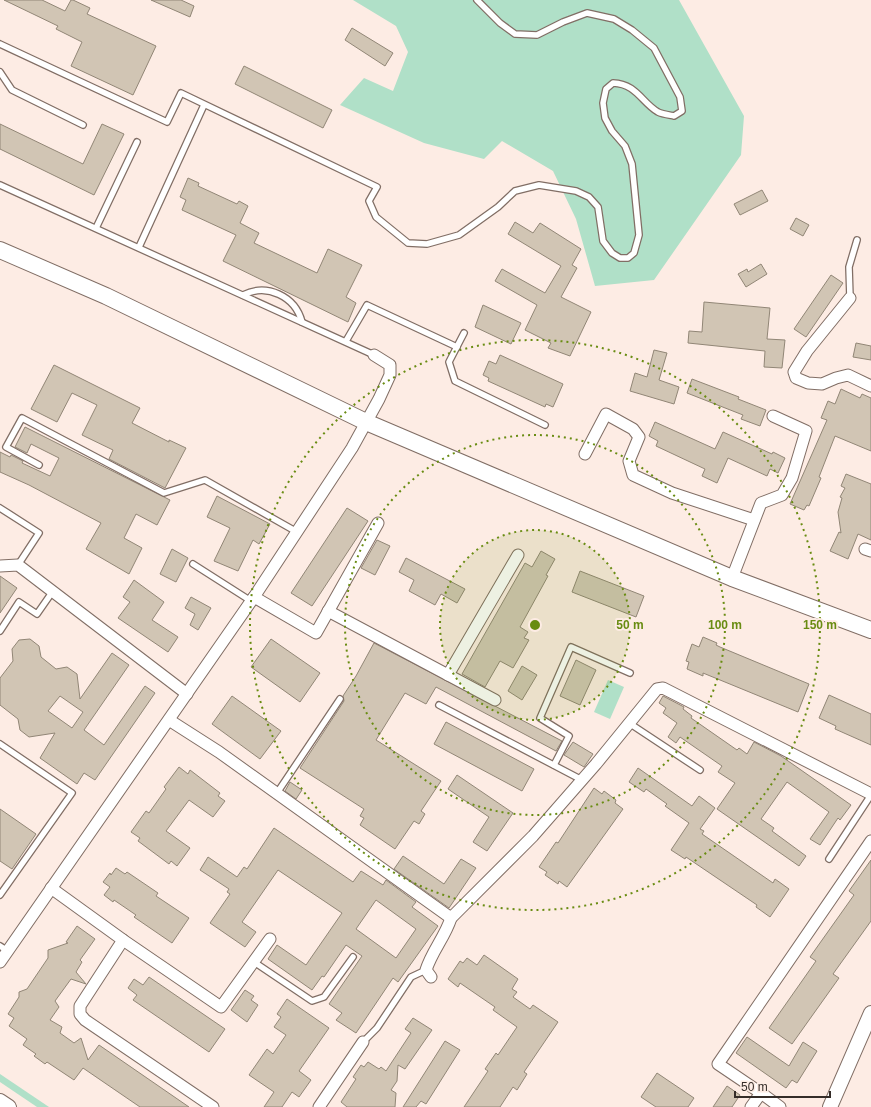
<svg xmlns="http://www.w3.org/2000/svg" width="871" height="1107" viewBox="0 0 871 1107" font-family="Helvetica,sans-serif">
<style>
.green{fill:#b0e0c8}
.building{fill:#d1c5b4;stroke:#918676;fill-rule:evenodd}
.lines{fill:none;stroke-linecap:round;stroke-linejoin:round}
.service-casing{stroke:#816e65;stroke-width:8}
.minor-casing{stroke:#816e65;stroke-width:13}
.tertiary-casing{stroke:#816e65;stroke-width:16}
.secondary-casing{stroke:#816e65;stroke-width:18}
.service{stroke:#fff;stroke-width:5.5}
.minor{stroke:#fff;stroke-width:11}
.tertiary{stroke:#fff;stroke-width:14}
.secondary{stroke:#fff;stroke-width:16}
.ring{fill:none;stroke:#698c12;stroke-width:2;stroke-dasharray:2 4}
.centre{fill:#698c12;stroke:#fdece4;stroke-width:2}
.ring-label{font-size:12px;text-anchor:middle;font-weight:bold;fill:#698c12;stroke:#fdece4;stroke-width:4;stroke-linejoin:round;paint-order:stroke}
</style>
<rect width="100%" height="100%" fill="#fdece4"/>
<g class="green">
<path d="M353,0H679L744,116L741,155L654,280L595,286L576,219L553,171L502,141L484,159L424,143L340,105L364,78L393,91L408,52L396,26Z"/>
<path d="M608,680L624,687L610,719L594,712Z"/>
<path d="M0,1074L49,1107H37L0,1082Z"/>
</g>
<g class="building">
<path d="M4,0H42L65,11L71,0H73L90,8L87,14L156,46L133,95L71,66L82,42L56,29L58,26Z"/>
<path d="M151,0H181L194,6L190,17Z"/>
<path d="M352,28L393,53L385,66L345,40Z"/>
<path d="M244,66L332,110L323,128L235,84Z"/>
<path d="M0,124L83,164L102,124L124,134L94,195L0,149Z"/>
<path d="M188,178L199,183L198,186L237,204L239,201L248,206L240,223L259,233L254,243L317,273L328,249L362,265L346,297L356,303L348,322L223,261L236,235L182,210L186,200L180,197Z"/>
<path d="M762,190L768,201L740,215L734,204Z"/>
<path d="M796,218L809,225L803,236L790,229Z"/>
<path d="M515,222L533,233L540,223L581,249L572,265L577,268L561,297L591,312L570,356L548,348L551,343L525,330L537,305L495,281L502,269L545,293L561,266L508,234Z"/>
<path d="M761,264L767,274L746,287L738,274L747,269L748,272Z"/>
<path d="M831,275L843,283L806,337L794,329Z"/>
<path d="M704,302L770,308L767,339L785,340L782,368L764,367L765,351L688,343L689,331L702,332Z"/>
<path d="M483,305L521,323L511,344L475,327Z"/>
<path d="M856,343L871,346V360L853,357Z"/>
<path d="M654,350L667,353L659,380L679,387L674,404L630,391L635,373L647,377Z"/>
<path d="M500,355L563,384L553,407L546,404L545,407L488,381L489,378L483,375L489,361L496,364Z"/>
<path d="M54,365L140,408L132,423L169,442V440L186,448L165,488L109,459L113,450L82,435L97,405L72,393L57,422L31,409Z"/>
<path d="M692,379L739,397L738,399L766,410L760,426L741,419L743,415L687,393Z"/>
<path d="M841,389L860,398L862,394L871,398V451L835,436L819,477L821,478L809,506L807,505L804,510L790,504L827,420L821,418L828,401L835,404Z"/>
<path d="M655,422L715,449L723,432L772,454L773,452L785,458L778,473L770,469L767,476L728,458L717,483L702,476L705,469L656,446L658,441L649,436Z"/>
<path d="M25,427L170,500L157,525L136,514L124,538L142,548L129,574L86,549L101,523L29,485L0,472V452L10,457L11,455L23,461L22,463L50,476L59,458L31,444L27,453L15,447Z"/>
<path d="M846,474L871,484V540L858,534L848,559L830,551L839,532L841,533L838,512L842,498L840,497L845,488L841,486Z"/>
<path d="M217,496L270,524L259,544L253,540L238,571L214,561L230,528L207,517Z"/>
<path d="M347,508L368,521L312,606L291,593Z"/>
<path d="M377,540L390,546L375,575L361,568Z"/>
<path d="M172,549L188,558L176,582L160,574Z"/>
<path d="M541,551L555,559L546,575L548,576L520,627L528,632L524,638L529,640L513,668L500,661L485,687L462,674L525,563L532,567Z"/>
<path d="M406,558L465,589L457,603L441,594L435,605L409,591L414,580L399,572Z"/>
<path d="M580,571L644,596L636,617L572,592Z"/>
<path d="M0,576L17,588L0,613Z"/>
<path d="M134,580L164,602L152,620L178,637L168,652L118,618L130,602L123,597Z"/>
<path d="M191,597L211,608L198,630L190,625L195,614L185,608Z"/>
<path d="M703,637L717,643L716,645L720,647L809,684L798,712L703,673V676L687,669L689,662L686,661L692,644L699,647Z"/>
<path d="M30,639L39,646L41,657L56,669L67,667L77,674L80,699L112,653L129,665L84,730L104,745L145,686L155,693L95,780L84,773L77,784L40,758L55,733L29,737L20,730L18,719L0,705V678L13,661L12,649L19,640ZM60,696L83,712L72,728L48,711Z"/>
<path d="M271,639L320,673L300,702L251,667Z"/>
<path d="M374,643L562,741L556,751L436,687L426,704L405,693L376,740L441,781L421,811L425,814L419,824L414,821L395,849L360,825L364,818L360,816L364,809L300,768L344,701L343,696L356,676Z"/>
<path d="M576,660L596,670L580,705L560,696Z"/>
<path d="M522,666L537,675L522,700L508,691Z"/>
<path d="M829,695L871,714V745L835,729L836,726L819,718Z"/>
<path d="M232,696L281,731L260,759L212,724Z"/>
<path d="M663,696L684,707L683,709L692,716L691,718L737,750L739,748L747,754L754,742L781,756L851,805L840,820L838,818L820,845L810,839L829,812L787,782L761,819L774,828L772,831L806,856L799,866L717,809L735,783L718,772L722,766L680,737L676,743L668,737L677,723L663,713L666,708L659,703Z"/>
<path d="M446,722L534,769L522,791L434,744Z"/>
<path d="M573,742L593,754L584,767L564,755Z"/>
<path d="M179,767L188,774L190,770L220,793L218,796L225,801L213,817L189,800L166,831L190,848L177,866L171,861L169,864L138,841L140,838L131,832L146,811L149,813L166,789L164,787Z"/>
<path d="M638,768L692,806L699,796L715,808L700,829L704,831L702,834L773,883L775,879L789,889L770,917L756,907L757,905L686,857L685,859L671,850L689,823L665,806L667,804L646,789L644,792L629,782Z"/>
<path d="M457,775L513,813L487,851L473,842L489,817L448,789Z"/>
<path d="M290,782L302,790L296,799L285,791Z"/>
<path d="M594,788L602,794L604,791L616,800L615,803L623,809L567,887L559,881L558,884L545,875L547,872L539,867L556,842L558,843Z"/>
<path d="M0,809L36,834L12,869L0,861Z"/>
<path d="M274,828L353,882L361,871L383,885L386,880L416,902L412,907L438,926L398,982L393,978L356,1033L336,1020L342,1013L329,1004L362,956L346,945L324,977L322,976L312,990L268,959L277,945L306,965L342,913L278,870L242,922L256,932L245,947L210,923L230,894L227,892L229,889L200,870L208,857L237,877L244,867L247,869ZM376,900L416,929L396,958L356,929Z"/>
<path d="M403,856L444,884L461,859L476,868L449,908L394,869Z"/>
<path d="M871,860V921L833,974L839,978L792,1044L769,1028L816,961L810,957L854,895L849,891Z"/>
<path d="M116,868L125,874L127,872L158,893L156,896L189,918L172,943L134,917L136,915L114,900L113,902L104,895L110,887L103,882L110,873L111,875Z"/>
<path d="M77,926L95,939L80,960L82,962L76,972L86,984L71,979L55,1001L59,1007L50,1020L62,1027L60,1033L74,1043L81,1038L88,1060L99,1045L189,1107H140L83,1068L74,1080L47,1062L45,1064L34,1056L36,1054L23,1045L27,1039L9,1026L14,1018L8,1014L19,997V992L27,989L48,958V950L68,943L66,942Z"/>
<path d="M484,955L518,979L512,989L517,992L513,997L530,1009L533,1005L558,1022L524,1072L527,1074L517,1090L513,1087L500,1107H464L488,1071L485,1069L496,1053L498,1055L517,1027L493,1010L495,1007L460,983L458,987L448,979L460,961L463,963L467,958L477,965Z"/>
<path d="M149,977L225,1029L209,1052L133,1000L137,995L128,988L134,979L143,985Z"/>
<path d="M245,990L254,996L251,1000L258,1005L247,1022L231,1010Z"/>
<path d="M287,999L329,1028L299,1071L311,1080L299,1097L292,1092L282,1107H264L274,1092L249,1075L267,1049L273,1054L286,1035L274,1027L281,1017L277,1014Z"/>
<path d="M413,1018L432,1030L405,1069L398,1065L397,1081L391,1090L396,1093L395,1107H347L341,1102L356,1079L353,1077L361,1065L364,1067L368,1062L379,1069L381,1067L386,1071L411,1033L405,1029Z"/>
<path d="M747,1037L789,1066L803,1042L817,1051L797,1083L792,1080L786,1088L736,1053Z"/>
<path d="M445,1041L460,1050L426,1104L421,1101L416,1107H403Z"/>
<path d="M657,1073L694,1098L688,1107H656L641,1097Z"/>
<path d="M727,1086L740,1095L732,1107H713Z"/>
</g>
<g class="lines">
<g class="service-casing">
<g id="service">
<path d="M0,44L167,122L181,93L377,187L369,201L376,217L408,243L427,244L459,235L498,207L515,191L539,185L576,191L589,197L598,207L603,241L612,253L620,258H628L634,253L639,235L632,164L625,146L612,131L605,118L603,103L606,89L613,83C637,84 641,102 658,112C662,114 669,115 674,116L682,111L680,97L654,48L632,30L614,19L587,13L563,22L537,35L515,34L500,23L477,0"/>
<path d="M0,72L12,90L83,125"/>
<path d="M0,185L374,355"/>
<path d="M96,228L137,142"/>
<path d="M139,247L204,105"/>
<path d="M243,295C267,283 295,296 302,322"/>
<path d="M850,298L849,267L857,240"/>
<path d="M464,333L449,362L455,381L545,425"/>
<path d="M346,341L367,305L457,347"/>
<path d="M39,465L6,447L22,418L164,493L205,480L297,532"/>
<path d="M0,508L39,533L18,565"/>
<path d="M193,564L251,601"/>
<path d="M0,631L19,602L37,614L53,591"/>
<path d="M439,705L582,780"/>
<path d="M629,723L700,770"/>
<path d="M0,744L72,793L0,895"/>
<path d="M554,765L569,736L540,718L571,647L630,673"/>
<path d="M277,793L340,699"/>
<path d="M829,859L871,795"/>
<path d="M0,946L8,951"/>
<path d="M254,962L312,1001L324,997L353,957"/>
<path d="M363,1042L377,1028L411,977L426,970"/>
</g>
</g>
<g class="minor-casing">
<g id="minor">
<path d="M850,298L807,351L794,372L796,378L808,383L822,384L836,378L848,375L871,386"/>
<path d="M585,454L606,414L633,429L639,437L629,461L633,475L672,493L754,520"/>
<path d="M865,549L871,551"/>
<path d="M0,566L18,565L187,694"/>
<path d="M732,578L761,503L782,495L792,478L806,431L773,416"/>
<path d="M254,597L316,633L378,523"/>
<path d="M328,611L495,700"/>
<path d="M448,675L518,555"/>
<path d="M169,720L219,752L451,918L533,836L596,764L657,689L663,688L871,794"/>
<path d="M51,888L123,940L221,1007L270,939"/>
<path d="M123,940L80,1006V1014L85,1020L213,1107"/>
<path d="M0,962L254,597L352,448L379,399L390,375V365L374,355"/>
<path d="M431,977L426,970C432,951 445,937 451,918"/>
<path d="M761,1093L780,1107"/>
<path d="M319,1107L363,1042"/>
<path d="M751,1107L761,1093L718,1064L871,841"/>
</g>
</g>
<g class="tertiary-casing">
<g id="tertiary">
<path d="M0,1101L9,1107"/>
<path d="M830,1107L871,1013"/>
</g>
</g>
<g class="secondary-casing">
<path id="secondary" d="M0,250L106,296L366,422L732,578L871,630"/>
</g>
<use href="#service" class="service"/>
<use href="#minor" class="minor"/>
<use href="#tertiary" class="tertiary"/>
<use href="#secondary" class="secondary"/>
</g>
<circle cx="535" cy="625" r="95" fill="#698c12" fill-opacity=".12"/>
<g class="ring">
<circle cx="535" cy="625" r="95"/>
<circle cx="535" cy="625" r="190"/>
<circle cx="535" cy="625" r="285"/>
</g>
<circle cx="535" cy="625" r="6" class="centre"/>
<g class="ring-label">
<text x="630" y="629">50 m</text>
<text x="725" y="629">100 m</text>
<text x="820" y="629">150 m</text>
</g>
<path d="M735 1091v6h95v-6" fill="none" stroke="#342c28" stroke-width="2"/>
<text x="741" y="1091" font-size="12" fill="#342c28" stroke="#fdece4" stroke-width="3" paint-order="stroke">50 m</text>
</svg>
